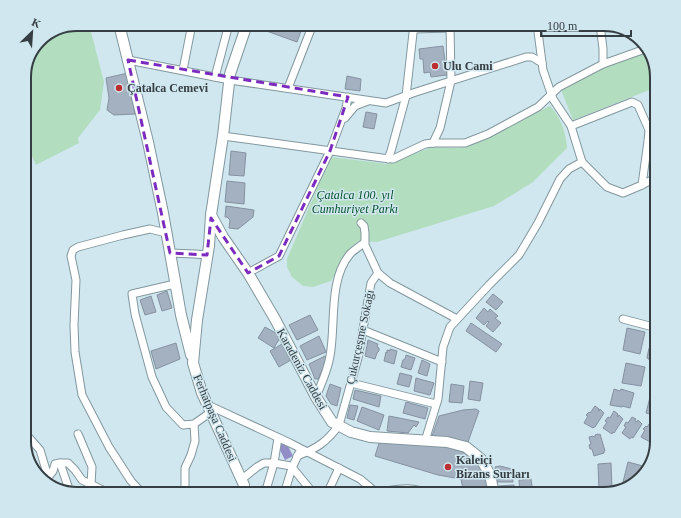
<svg xmlns="http://www.w3.org/2000/svg" width="681" height="518" viewBox="0 0 681 518" font-family="Georgia,serif">
<style>
.green{fill:#b2debf}
.water{fill:#908dc7}
.building{fill:#a4b1c0;stroke:#8591a0}
.lines{fill:none;stroke-linecap:round;stroke-linejoin:round}
.street-casing{stroke:#82979e;stroke-width:9}
.secondary-casing{stroke:#82979e;stroke-width:12}
.street{stroke:#fff;stroke-width:7}
.secondary{stroke:#fff;stroke-width:10}
.marked{fill:none;stroke:#7b2cbf;stroke-width:3;stroke-dasharray:8 5;stroke-linejoin:round}
.poi-dot{fill:#bd2e31;stroke:#d0e7ef;stroke-width:1.5}
.labels{text-anchor:middle;stroke-width:3;stroke-linejoin:round;paint-order:stroke}
.poi-label{font-size:12px;font-weight:bold;fill:#353e42;stroke:#d0e7ef;text-anchor:start}
.park-label{font-size:12px;font-style:italic;fill:#06512b;stroke:#d0e7ef}
.street-label{font-size:12px;fill:#353e42;stroke:#d0e7ef}
.rim{fill:none;stroke:#353e42;stroke-width:2}
</style>
<rect width="100%" height="100%" fill="#d0e7ef"/>
<g class="green">
<path d="M77,24H89L104,82L100,110L78,138L79,143L36,165L24,138V73L42,37Z"/>
<path d="M649,50C656,58 657,77 657,87L573,120L559,85Z"/>
<path d="M550,106C561,117 566,133 567,148L533,182L494,206L377,242L358,241L343,260L331,281L313,287L303,286L292,277L287,267V259L319,184L332,157L387,164L432,147L456,148L466,147Z"/>
</g>
<path class="water" d="M286,442L293,456L285,460L278,446Z"/>
<g class="building">
<path d="M263,24H293L292,27L301,31L297,42L261,29Z"/>
<path d="M443,46L447,75L431,77L430,72L424,73L423,59H420L419,49Z"/>
<path d="M128,73L135,114L114,115L107,110L109,98L106,78Z"/>
<path d="M347,76L361,79L360,91L345,89Z"/>
<path d="M366,112L377,114L374,129L363,127Z"/>
<path d="M231,151L246,153L244,176L229,175Z"/>
<path d="M227,181L245,183L244,204L225,202Z"/>
<path d="M226,206L254,210L253,217L238,229L229,228L230,220L227,217H225Z"/>
<path d="M167,291L172,308L162,311L157,295Z"/>
<path d="M493,294L503,302L496,310L486,302Z"/>
<path d="M151,296L156,312L145,315L140,300Z"/>
<path d="M484,308L488,312L490,309L498,316L495,318L501,323L493,332L486,326L489,322L488,321L484,325L476,318Z"/>
<path d="M310,315L318,330L297,340L289,325Z"/>
<path d="M471,323L502,344L496,352L466,331Z"/>
<path d="M265,327L281,336L274,348L258,338Z"/>
<path d="M627,328L645,332L640,354L623,350Z"/>
<path d="M319,336L326,352L307,360L300,346Z"/>
<path d="M654,337L657,338V361L648,359V358H647L649,348H651Z"/>
<path d="M368,340L378,344L377,347L379,348V351L377,353L375,359L365,356Z"/>
<path d="M176,343L180,359L156,369L151,351Z"/>
<path d="M282,344L291,360L279,367L270,351Z"/>
<path d="M390,349L397,351L394,364L384,361L386,352L387,353V350L390,351Z"/>
<path d="M406,355L415,358L411,370L401,367L403,360L405,359Z"/>
<path d="M325,356L327,360L318,379H315L309,364Z"/>
<path d="M422,360L430,364L427,376L418,373Z"/>
<path d="M626,363L645,367L641,386L622,383Z"/>
<path d="M400,373L412,376L409,387L397,384Z"/>
<path d="M416,378L434,383L430,395L414,391Z"/>
<path d="M470,381L483,383L480,401L468,399Z"/>
<path d="M330,384L341,388L337,406L331,404L326,396Z"/>
<path d="M451,384L464,386L462,403L449,402Z"/>
<path d="M614,389L620,391L621,389L634,393L630,408L622,406V407L610,405Z"/>
<path d="M355,390L381,396L379,407L353,399Z"/>
<path d="M650,397L657,398V416L646,413Z"/>
<path d="M406,402L428,408L425,419L403,413Z"/>
<path d="M350,405L358,406L354,420L347,418Z"/>
<path d="M595,406L599,409L598,410L599,411L600,409L604,413L595,427H594L593,428L584,423L588,416L586,415L589,412L590,413Z"/>
<path d="M362,407L384,415L379,430L357,421Z"/>
<path d="M476,409L479,411L468,442L432,436L439,416L463,410Z"/>
<path d="M614,411L618,414L617,416L618,417L619,415L623,419L614,433L613,432L612,434L603,428L607,422L605,421L608,417L610,418Z"/>
<path d="M389,416L419,422L416,427L414,425L408,433L387,431Z"/>
<path d="M632,417L636,419L635,421L637,422L638,420L642,424L633,438L631,437L630,439L622,433L626,427L624,426L626,422L628,423Z"/>
<path d="M652,420L656,423L655,424L656,425L657,423V434L652,441H651L650,442L641,437L645,430L643,429L646,426L647,427Z"/>
<path d="M598,434V435L600,434L605,451H604V453L594,456L592,449H590L589,445L591,444L589,437L593,436L594,437H595V435Z"/>
<path d="M380,440L455,448L478,460L485,476L489,494H464L461,479L438,475L375,456Z"/>
<path d="M628,462L643,466L640,479L627,489L622,490H621Z"/>
<path d="M611,463L612,489L599,490L598,464Z"/>
<path d="M500,466L512,469L513,482H497L495,467Z"/>
<path d="M531,479L533,494H520L519,480Z"/>
<path d="M514,485V494H499V486Z"/>
</g>
<g class="lines">
<g class="street-casing">
<g id="street">
<path d="M537,24L543,70L553,99L571,126L582,162L607,187L623,193L642,185L657,177"/>
<path d="M600,24L603,49V64"/>
<path d="M413,29L450,28"/>
<path d="M128,60L230,80L386,103L413,93L526,57H532L542,63"/>
<path d="M183,70L192,24"/>
<path d="M215,77L229,24"/>
<path d="M288,88L313,24"/>
<path d="M345,118L355,106L368,101"/>
<path d="M571,126L632,102L638,105L649,130L648,141L642,185"/>
<path d="M223,136L382,158L393,159L425,144L433,143H465L488,134L538,107L559,87L603,64L648,48"/>
<path d="M433,143L440,128L451,81L450,24"/>
<path d="M388,159L391,151L406,96L414,24"/>
<path d="M361,223L364,226L365,233V245L378,273L390,283L457,319"/>
<path d="M170,253L195,254L207,255"/>
<path d="M248,273L279,256L330,151L346,108L348,97"/>
<path d="M175,284L132,294L135,314L152,377L166,407L183,425L194,424L211,412"/>
<path d="M623,319L657,328"/>
<path d="M363,330L442,362"/>
<path d="M351,383L436,404"/>
<path d="M316,397C321,384 328,370 330,356C336,325 328,280 350,254C354,250 360,246 364,243"/>
<path d="M208,405L290,443L360,479L378,494"/>
<path d="M25,433L40,450L46,470L50,475L53,471L55,464L60,463H68L75,470L82,480L111,494"/>
<path d="M78,434L92,467L91,484L94,494"/>
<path d="M278,438L274,463L266,490L284,493"/>
<path d="M425,441L438,399L443,347L450,327L489,285L519,255L538,223L560,179L569,169L582,162"/>
<path d="M297,456C316,449 327,442 339,425L358,358L371,283L378,273"/>
<path d="M60,463L70,492"/>
<path d="M241,480L257,467L264,463H274L291,466L314,494"/>
<path d="M244,492L266,490"/>
<path d="M143,494L131,481L109,447L82,395L75,352L74,325L76,280L71,256L73,250L78,247L123,235L150,229L166,233"/>
<path d="M185,494V468L191,455L195,441L194,424"/>
<path d="M284,494L292,468L299,453"/>
<path d="M327,494L339,468"/>
<path d="M374,494L376,492C389,491 415,484 425,494"/>
</g>
</g>
<g class="secondary-casing">
<g id="secondary">
<path d="M119,24L148,142L163,213L181,315L191,355"/>
<path d="M211,215L223,237L248,273L275,319L316,397L332,422L351,432L370,437L447,442L466,447L481,459L490,475L494,494"/>
<path d="M243,494L244,485L202,393L193,363L197,320L209,246L211,215L223,136L230,74L247,24"/>
</g>
</g>
<use href="#street" class="street"/>
<use href="#secondary" class="secondary"/>
</g>
<path class="marked" d="M128,60L348,97L330,151L279,256L248,273L211,218L207,255L170,253Z"/>
<g class="poi-dot">
<circle cx="435" cy="66" r="4"/>
<circle cx="119" cy="88" r="4"/>
<circle cx="448" cy="467" r="4"/>
</g>
<g class="labels">
<g class="poi-label">
<text x="443" y="70">Ulu Cami</text>
<text x="127" y="92">Çatalca Cemevi</text>
<text x="456" y="464">Kaleiçi<tspan x="456" dy="14">Bizans Surları</tspan></text>
</g>
<g class="park-label">
<text x="355" y="199">Çatalca 100. yıl<tspan x="355" dy="14">Cumhuriyet Parkı</tspan></text>
</g>
<g class="street-label">
<text transform="translate(360 337) rotate(-78)" y="4">Çukurçeşme Sokağı</text>
<text transform="translate(302 369) rotate(61)" y="4">Karadeniz Caddesi</text>
<text transform="translate(215 418) rotate(67)" y="4">Ferhatpaşa Caddesi</text>
</g>
</g>
<path d="M0 0H681V518H0ZM77 31H604A46 46 0 0 1 650 77V441A46 46 0 0 1 604 487H77A46 46 0 0 1 31 441V77A46 46 0 0 1 77 31Z" fill="#d0e7ef" fill-rule="evenodd"/>
<path class="rim" d="M77 31H604A46 46 0 0 1 650 77V441A46 46 0 0 1 604 487H77A46 46 0 0 1 31 441V77A46 46 0 0 1 77 31Z"/>
<g transform="translate(32 32) rotate(25)" stroke="#d0e7ef" stroke-width="3" paint-order="stroke">
<path d="M0-3L7 15L0 10L-7 15Z" fill="#353e42"/>
<text y="-6" font-size="11" font-weight="bold" text-anchor="middle" fill="#353e42">K</text>
</g>
<path d="M541 30v6h90v-6" fill="none" stroke="#353e42" stroke-width="2"/>
<text x="547" y="30" font-size="12" fill="#353e42" stroke="#d0e7ef" stroke-width="3" paint-order="stroke">100 m</text>
</svg>
